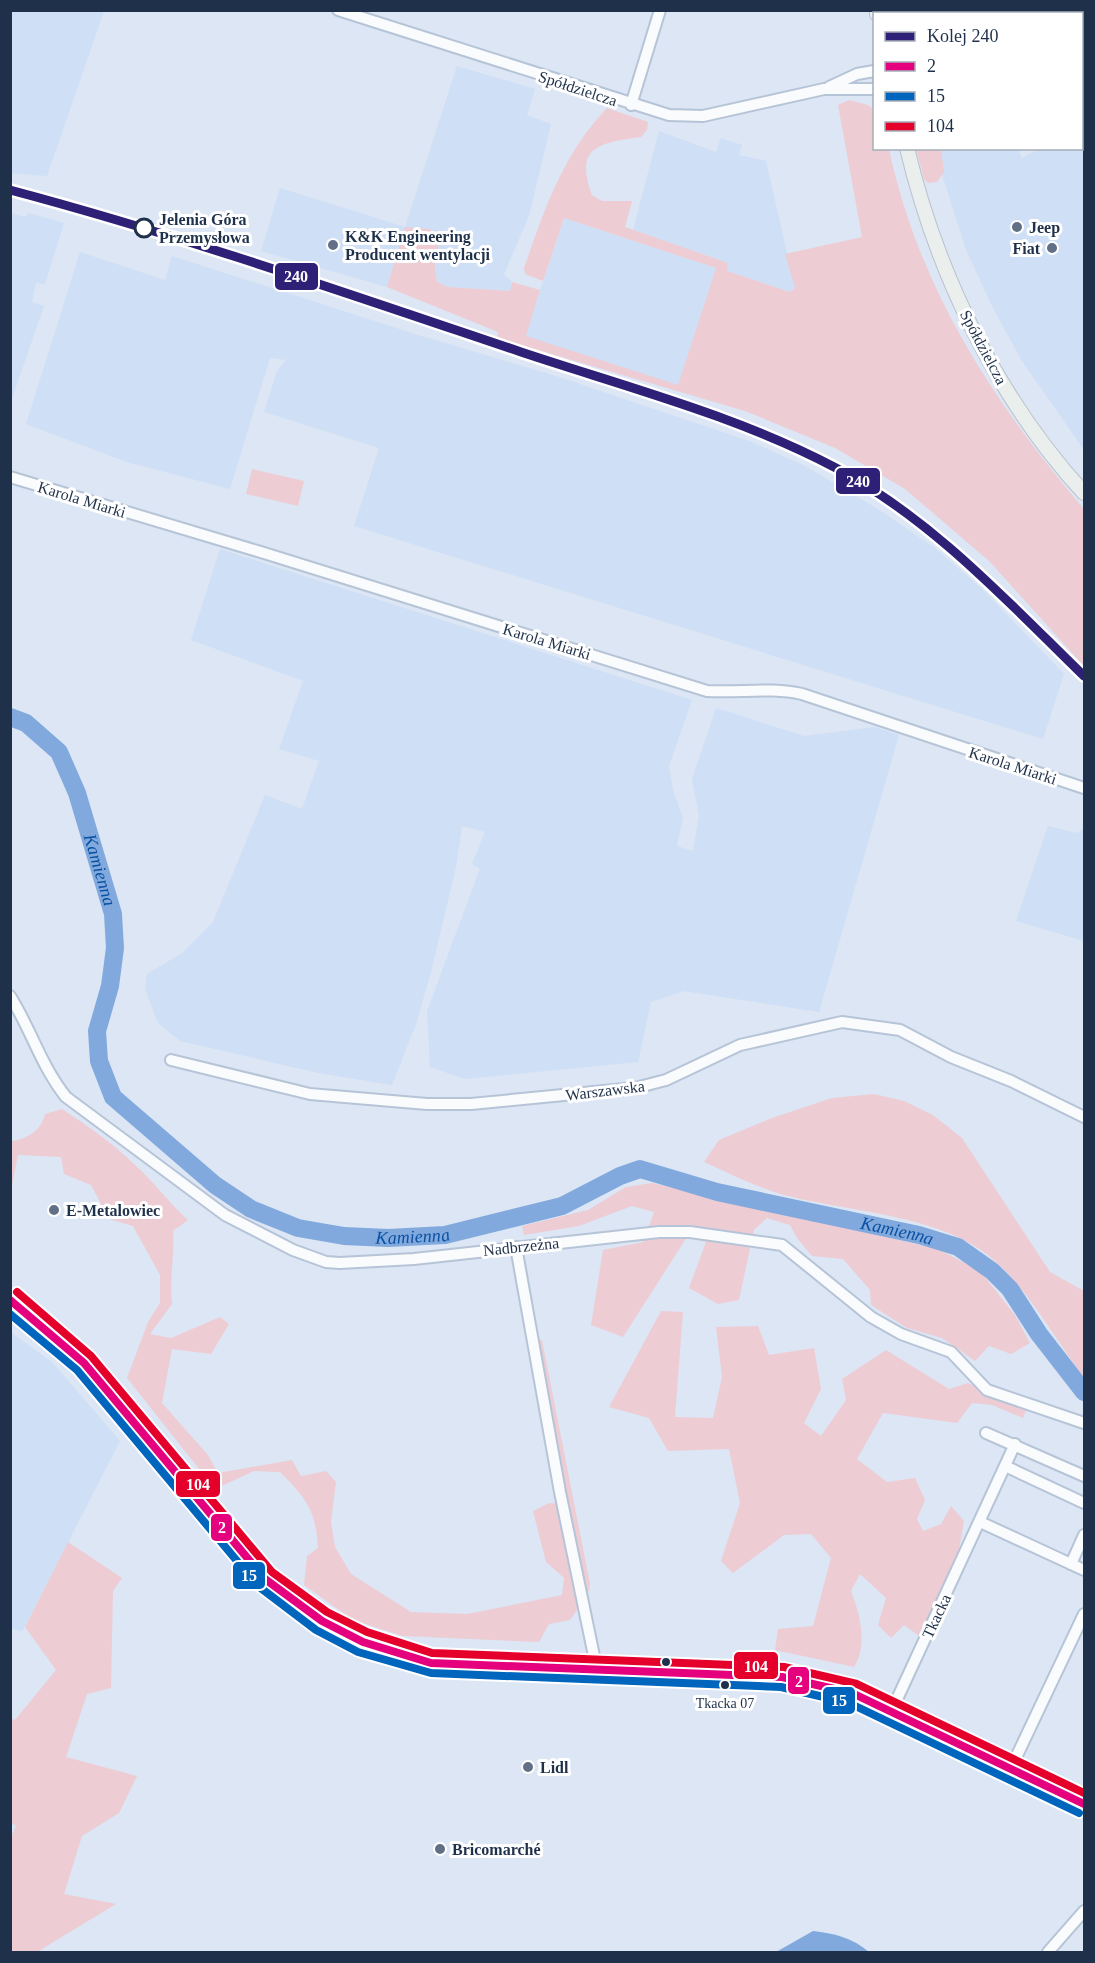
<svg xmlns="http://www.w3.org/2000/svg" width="1095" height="1963" viewBox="0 0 1095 1963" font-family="'Times New Roman',serif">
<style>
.built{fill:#cfdff5}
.green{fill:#eeccd4}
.water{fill:#82a9dd}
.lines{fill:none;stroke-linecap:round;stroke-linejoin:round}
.river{stroke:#82a9dd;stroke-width:18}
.minor-casing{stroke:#b6c4d7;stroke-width:14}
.major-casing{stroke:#b9c1cc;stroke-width:16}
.minor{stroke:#fafbfd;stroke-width:10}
.major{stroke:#eaefed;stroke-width:14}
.bus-1-casing{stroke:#fff;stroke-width:12}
.bus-2-casing{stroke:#fff;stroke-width:12}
.bus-3-casing{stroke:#fff;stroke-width:12}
.bus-1{stroke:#e5007d;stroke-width:8}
.bus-2{stroke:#0065bd;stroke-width:8}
.bus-3{stroke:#e4002b;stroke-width:8}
.rail-1-casing{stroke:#fff;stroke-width:14}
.rail-1{stroke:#2e2076;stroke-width:9}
.poi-dot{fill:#617086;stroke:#fff;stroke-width:2}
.stop-dot{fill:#fff;stroke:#1f314a;stroke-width:3}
.bus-dot{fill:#1f314a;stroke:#fff;stroke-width:2}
.labels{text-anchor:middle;stroke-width:6;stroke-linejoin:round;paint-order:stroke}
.bus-label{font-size:14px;fill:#1f314a;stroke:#fff}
.street-label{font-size:16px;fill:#1f314a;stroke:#fff}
.stop-label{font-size:16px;font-weight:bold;fill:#1f314a;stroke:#fff;text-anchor:start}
.poi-label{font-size:16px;font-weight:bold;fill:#1f314a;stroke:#fff;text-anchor:start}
.water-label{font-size:18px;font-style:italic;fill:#0951a2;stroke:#fff}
.line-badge{stroke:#fff;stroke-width:2}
.badge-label{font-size:16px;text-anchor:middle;font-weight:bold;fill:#fff}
</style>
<rect width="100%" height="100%" fill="#dce6f4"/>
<g class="built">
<path d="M10,11H104L47,176L11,173Z"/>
<path d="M457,66L535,89L527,115L551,124L529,216L504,274L512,282L510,291L448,287L437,282L435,266L440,237L405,228L387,287L261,251L280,188L405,227Z"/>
<path d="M1084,123V450L1022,361L993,308L966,250L934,149H1018L1022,158L1039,149L1082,148V124Z"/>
<path d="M659,131L716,152L721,138L742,145L739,155L766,161L795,288L790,292L727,271L728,263L633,230Z"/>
<path d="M10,213L25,217L29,213L64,223L45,284L36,283L32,302L44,306L11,401Z"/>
<path d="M564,218L716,268L678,386L525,336Z"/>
<path d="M80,252L165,280L172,256L415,334L559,377L752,442L805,466L878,509L935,548L982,589L1064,674L1043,739L354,526L379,448L264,412L277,371L286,360L270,358L230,489L127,462L26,424Z"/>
<path d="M220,549L692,700L669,766L673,790L683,818L677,846L693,851L699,816L692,779L716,708L804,736L875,727L899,735L819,1012L684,991L651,1002L638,1062L465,1079L430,1067L427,1011L480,869L472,864L485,832L462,826L456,867L431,972L416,1024L392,1085L318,1073L180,1041L158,1023L145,989L147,974L182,953L213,922L265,795L302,809L319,761L279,749L303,681L191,640Z"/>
<path d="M1048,826L1076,833L1084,829V941L1016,921Z"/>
<path d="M10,1332L52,1362L120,1441L22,1632L10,1627Z"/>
</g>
<g class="green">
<path d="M983,11L1084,13V112L1082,113V14L973,13Z"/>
<path d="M849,100L868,105L874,110V148L889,149C919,289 993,402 1084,509V666L989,561L905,489L835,448L745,411L497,338L498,332L387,287L405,227L429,229L440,237L435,266L437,282L448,287L510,291L512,282L540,290L526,336L678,385L716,268L564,218L543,281L525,274L524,268C545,208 563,154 607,108L648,122L647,130L641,137C599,143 574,146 592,195L602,201H632L625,227L728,263L727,271L790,292L795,288L785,254L862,237L838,105Z"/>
<path d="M916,149H941L944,172L937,182L928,183L924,179Z"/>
<path d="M252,469L304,481L298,506L246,494Z"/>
<path d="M874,1094L904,1101L933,1115L962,1138L1050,1272L1084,1291V1378C1054,1338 1028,1288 989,1256C937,1214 848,1212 784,1195C757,1187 730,1174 704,1162L719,1140L772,1118L832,1098Z"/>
<path d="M62,1109C88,1126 114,1144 136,1166C155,1183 169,1203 188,1220L173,1231C175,1256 169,1279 172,1304L150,1334L171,1338L220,1317L229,1324L211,1354L172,1349L162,1403L208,1455L218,1473L292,1460L301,1476L326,1471L336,1482L331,1522L335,1547L351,1574L411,1612L467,1614L562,1595L564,1578L546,1562L533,1511L549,1503L568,1505L538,1340H542L590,1584L589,1591L577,1604L578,1608L570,1620L549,1624L539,1642L402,1636L353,1620L304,1585L307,1556L318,1548C316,1510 306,1498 280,1472L254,1471L215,1489L127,1378L148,1322L160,1303V1275L133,1226L109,1219L91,1185L64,1174L61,1157L18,1155L11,1190V1141C26,1140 42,1130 45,1114Z"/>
<path d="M652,1183L938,1249L980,1271L1015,1315L1030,1343L1011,1354L989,1346L975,1361L942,1338L907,1328L871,1305L870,1290L843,1259L812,1256L797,1238L790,1225L767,1218L754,1230L739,1300L718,1304L689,1288L706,1242L687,1237L623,1337L591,1325L603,1250L643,1242L654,1212L632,1206L579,1226L524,1235L522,1226L588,1210L626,1187Z"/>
<path d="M661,1311L683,1312L675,1417L713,1418L722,1377L716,1327L758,1326L769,1355L814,1348L821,1389L804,1423L821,1436L846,1400L842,1379L886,1350L949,1389L968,1383L1026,1410L1023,1418L992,1405L972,1403L957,1423L883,1413L857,1459L887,1482L915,1478L925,1500L917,1519L923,1531L941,1524L951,1506L964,1521L958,1555L919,1636L904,1625L891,1638L878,1625L886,1598L860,1574L851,1591C860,1614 868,1645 854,1667L775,1650L778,1629L813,1626L831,1558L811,1534L784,1535L733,1573L721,1561L740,1503L729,1449L668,1451L649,1418L609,1407Z"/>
<path d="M68,1542L122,1578L113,1591L111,1688L87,1694L66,1757L137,1776L119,1813L82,1836L64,1894L116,1904L37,1952H11L10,1839L16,1826L11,1823V1718L15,1720L56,1670L25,1627Z"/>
</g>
<path class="water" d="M813,1931C833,1933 853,1938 869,1952H776Z"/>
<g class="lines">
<path class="river" id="s1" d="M10,717L26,723L59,752L77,793L113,914L115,948L110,986L97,1031L99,1061L113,1097L215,1185L251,1209L298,1228L344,1236L388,1238L445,1235L562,1206L620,1176L640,1169L717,1192L919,1235L958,1247L992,1271L1010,1289L1039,1334L1084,1392"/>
<g class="minor-casing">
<g id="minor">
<path d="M338,10L669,115L703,116L824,89H874"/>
<path d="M829,87L857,74L874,71"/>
<path d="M631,105L660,10"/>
<path d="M10,477L264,553L707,691C739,693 771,687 802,694L1084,788"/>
<path d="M10,996C31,1029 41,1066 66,1097L225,1215L293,1250L326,1262L340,1263L414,1259L659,1232H690L782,1245L871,1317L901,1334L951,1352L987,1390L1084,1423"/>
<path d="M171,1060L310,1094L427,1104H471L635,1088L666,1080L740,1045L842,1022L900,1030L951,1057L1011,1081L1084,1117"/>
<path d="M516,1247L560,1492L594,1656L593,1669"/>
<path d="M10,1300L84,1363L265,1579C314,1622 366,1650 431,1663L782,1677L852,1693L1084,1804"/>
<path d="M986,1433L1084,1476"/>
<path d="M1005,1466L1084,1503"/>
<path d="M980,1522L1084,1570"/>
<path d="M1071,1564L1084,1535"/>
<path d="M892,1710L1015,1444"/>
<path d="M1011,1768L1084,1614"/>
<path d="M1048,1952L1084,1911"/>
</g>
</g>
<g class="major-casing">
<g id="major">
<path d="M877,10V14"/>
<path d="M907,148C937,274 997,398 1084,493"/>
</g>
</g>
<use href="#minor" class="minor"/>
<use href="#major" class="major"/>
<g class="bus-1-casing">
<path id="bus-1" d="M10,1300L84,1363L265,1579L322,1621L363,1642L431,1663L782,1677L852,1693L1084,1804"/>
</g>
<g class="bus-2-casing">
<path id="bus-2" d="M10,1314L77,1370L258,1586L316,1630L358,1652L431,1673L781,1687L849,1703L1079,1813"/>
</g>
<g class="bus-3-casing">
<path id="bus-3" d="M17,1292L91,1356L272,1572L327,1612L367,1632L432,1653L784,1667L857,1684L1084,1793"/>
</g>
<use href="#bus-1" class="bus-1"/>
<use href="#bus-2" class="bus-2"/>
<use href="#bus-3" class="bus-3"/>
<g class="rail-1-casing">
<path id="rail-1" d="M10,190C183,236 352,295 521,352C626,387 738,416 836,468C933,520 1007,601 1084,676"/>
</g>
<use href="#rail-1" class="rail-1"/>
</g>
<g class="poi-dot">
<circle cx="1017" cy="227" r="6"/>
<circle cx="333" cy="245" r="6"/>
<circle cx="1052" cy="248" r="6"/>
<circle cx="54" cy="1210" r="6"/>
<circle cx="528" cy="1767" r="6"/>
<circle cx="440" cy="1849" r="6"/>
</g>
<circle class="stop-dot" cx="144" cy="228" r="9"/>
<g class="bus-dot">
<circle cx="666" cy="1662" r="5"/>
<circle cx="725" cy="1685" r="5"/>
</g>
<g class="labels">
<g class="bus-label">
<text x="725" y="1708">Tkacka 07</text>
</g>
<g class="street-label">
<text transform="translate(578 88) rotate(18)" y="6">Spółdzielcza</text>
<text transform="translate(984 347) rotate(62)" y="6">Spółdzielcza</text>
<text transform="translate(82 499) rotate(17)" y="6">Karola Miarki</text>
<text transform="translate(547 641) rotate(17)" y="6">Karola Miarki</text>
<text transform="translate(1013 765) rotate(18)" y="6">Karola Miarki</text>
<text transform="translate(605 1090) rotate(-7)" y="6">Warszawska</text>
<text transform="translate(521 1246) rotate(-6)" y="6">Nadbrzeżna</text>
<text transform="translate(936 1616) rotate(-65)" y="6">Tkacka</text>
</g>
<g class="stop-label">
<text x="159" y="225">Jelenia Góra<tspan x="159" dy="18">Przemysłowa</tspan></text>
</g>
<g class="poi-label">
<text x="1029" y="233">Jeep</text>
<text x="345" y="242">K&amp;K Engineering<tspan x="345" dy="18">Producent wentylacji</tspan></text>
<text x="1040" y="254" text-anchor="end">Fiat</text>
<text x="66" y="1216">E-Metalowiec</text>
<text x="540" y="1773">Lidl</text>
<text x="452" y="1855">Bricomarché</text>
</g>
<g class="water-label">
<text dy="6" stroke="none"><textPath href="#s1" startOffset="186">Kamienna</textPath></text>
<text dy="6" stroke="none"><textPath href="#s1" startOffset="1268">Kamienna</textPath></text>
<text dy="6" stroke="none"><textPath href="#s1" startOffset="764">Kamienna</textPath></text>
</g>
</g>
<g class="line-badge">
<rect x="274" y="262" width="45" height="29" rx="6" fill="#2e2076"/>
<rect x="835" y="467" width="46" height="28" rx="6" fill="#2e2076"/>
<rect x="175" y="1470" width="46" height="28" rx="6" fill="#e4002b"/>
<rect x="210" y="1513" width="23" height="29" rx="6" fill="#e5007d"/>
<rect x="232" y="1561" width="34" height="29" rx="6" fill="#0065bd"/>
<rect x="733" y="1651" width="46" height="29" rx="6" fill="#e4002b"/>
<rect x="787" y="1666" width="23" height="29" rx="6" fill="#e5007d"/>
<rect x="822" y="1686" width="34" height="29" rx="6" fill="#0065bd"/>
</g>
<g class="badge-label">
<text x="296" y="282">240</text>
<text x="858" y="487">240</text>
<text x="198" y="1490">104</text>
<text x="222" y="1533">2</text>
<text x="249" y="1581">15</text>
<text x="756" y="1672">104</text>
<text x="799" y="1687">2</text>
<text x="839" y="1706">15</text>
</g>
<rect width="1095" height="1963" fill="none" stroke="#1f314a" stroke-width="24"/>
<rect x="873" y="12" width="210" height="138" fill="#ffffff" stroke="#a5adb7" stroke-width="1.5"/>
<rect x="885" y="32" width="30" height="9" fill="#2e2076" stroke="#a5adb7" stroke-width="1.5"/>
<text x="927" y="42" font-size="18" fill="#1f314a">Kolej 240</text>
<rect x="885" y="62" width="30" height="9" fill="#e5007d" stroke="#a5adb7" stroke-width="1.5"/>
<text x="927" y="72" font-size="18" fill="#1f314a">2</text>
<rect x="885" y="92" width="30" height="9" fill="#0065bd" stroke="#a5adb7" stroke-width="1.5"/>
<text x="927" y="102" font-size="18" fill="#1f314a">15</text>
<rect x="885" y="122" width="30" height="9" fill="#e4002b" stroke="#a5adb7" stroke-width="1.5"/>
<text x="927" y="132" font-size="18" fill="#1f314a">104</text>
</svg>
